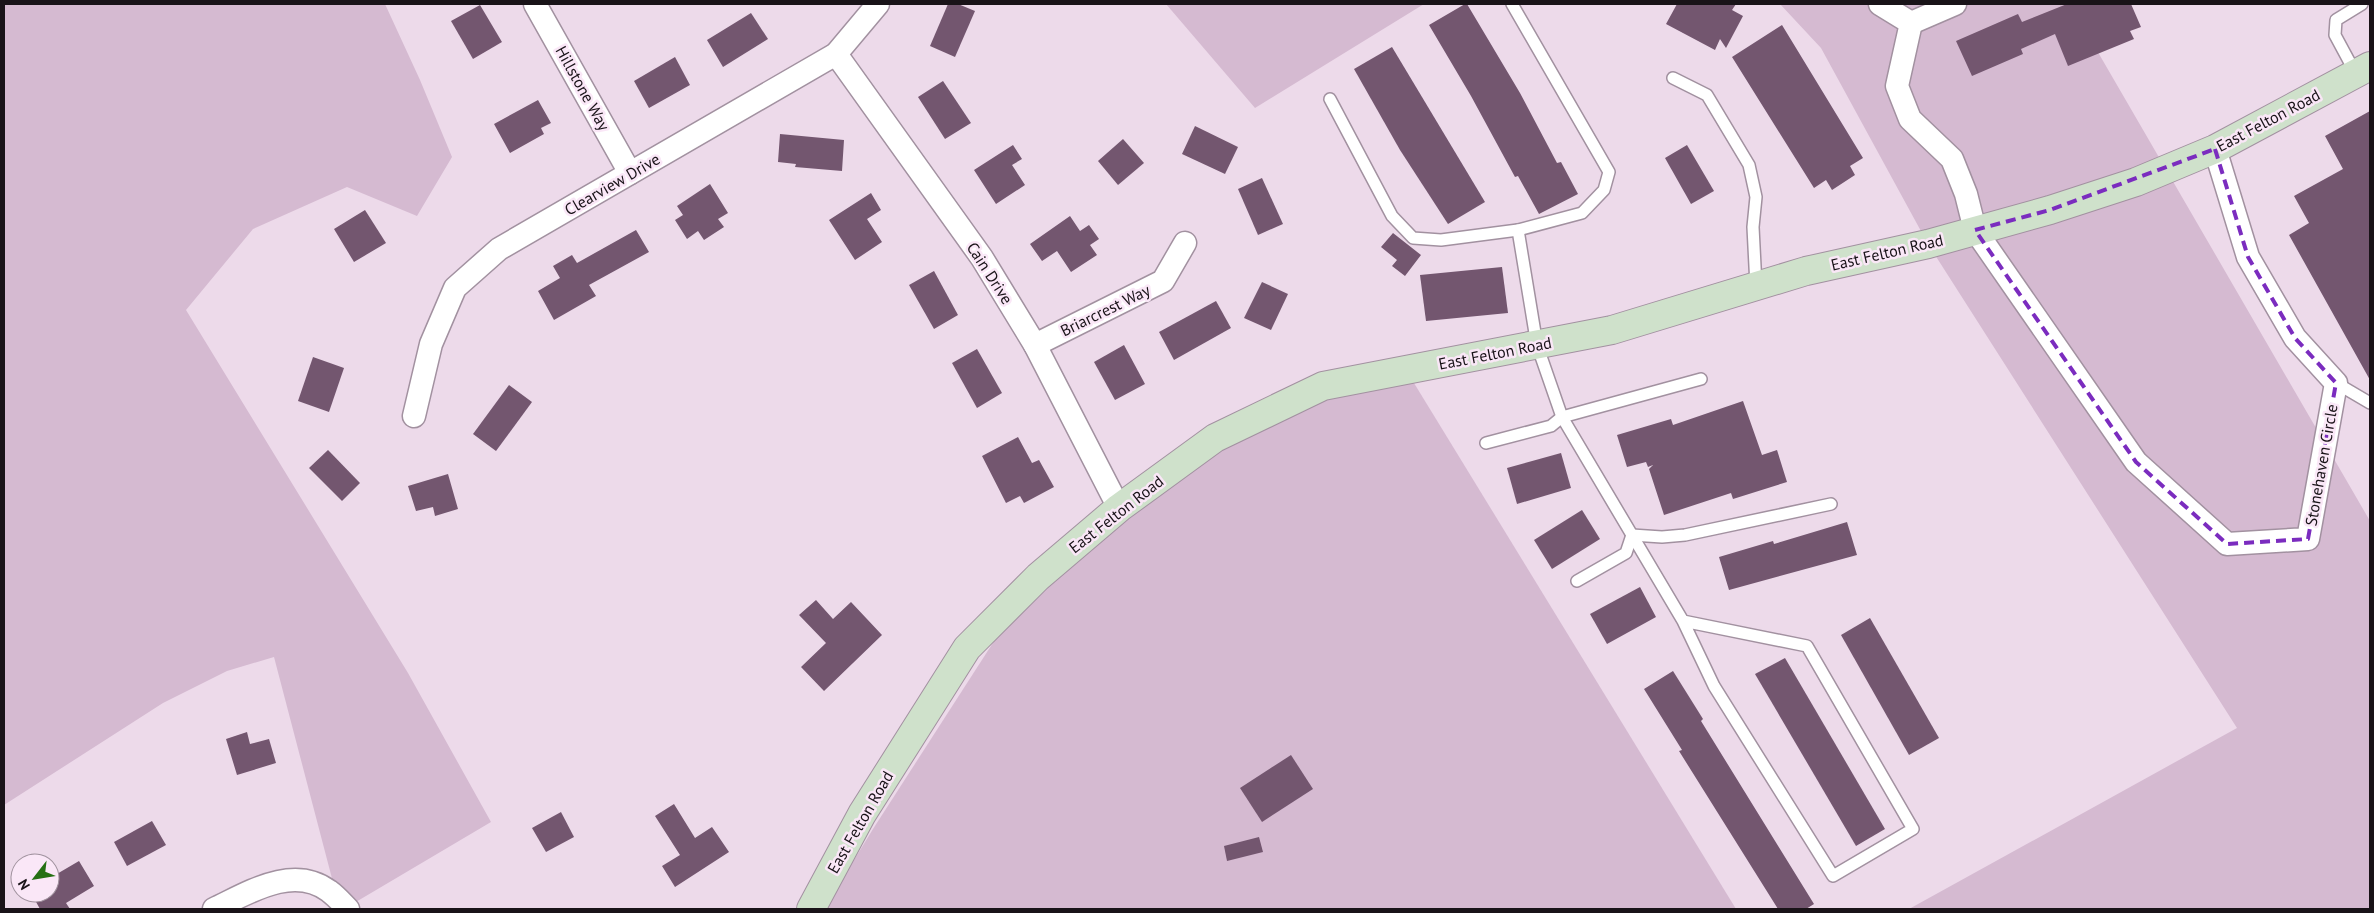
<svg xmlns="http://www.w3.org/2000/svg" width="2374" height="913" viewBox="0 0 2374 913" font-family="'PT Sans',sans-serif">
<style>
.green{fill:#d5bad1}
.building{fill:#73566f}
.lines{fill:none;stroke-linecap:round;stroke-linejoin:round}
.lane-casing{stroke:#a291a0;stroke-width:14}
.street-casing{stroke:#a291a0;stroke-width:25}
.secondary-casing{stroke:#a291a0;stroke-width:30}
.lane{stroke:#fff;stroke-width:11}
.street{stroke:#fff;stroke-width:22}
.secondary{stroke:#cfe1cb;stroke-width:28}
.marked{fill:none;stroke:#7b2cbf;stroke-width:4;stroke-dasharray:10 6;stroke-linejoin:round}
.labels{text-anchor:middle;stroke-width:5;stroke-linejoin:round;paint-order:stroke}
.street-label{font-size:16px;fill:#191318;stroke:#fae7f7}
</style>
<rect width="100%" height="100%" fill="#eddaea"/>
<g class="green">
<path d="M4,4H385L420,80L452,157L417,216L347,187L253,229L186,310L408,673L491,822L344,909H340L274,657L227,671L163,703L4,805Z"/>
<path d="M1166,4H1424L1255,108Z"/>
<path d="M1780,4H2070L2370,521V909H1909L2237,728L1928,244L1821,48Z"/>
<path d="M1406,370L1736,909H824L873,829L1018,604L1119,508L1318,396Z"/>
</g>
<g class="building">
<path d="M948,4H958L975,11L955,57L930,46Z"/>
<path d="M1465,4H1467L1520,93L1557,163L1561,162L1578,194L1539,214L1518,176L1515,177L1471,96L1429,25Z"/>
<path d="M1677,4H1736L1732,10L1743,16L1726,48L1720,39L1715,50L1666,24Z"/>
<path d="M2067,4H2131L2141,27L2130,31L2134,39L2068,66L2055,34L2021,49L2023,54L1972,76L1956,41L2018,14L2022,22Z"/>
<path d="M480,5L502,42L473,59L451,21Z"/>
<path d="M751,13L768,39L723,67L707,40Z"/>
<path d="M1782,25L1863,158L1850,166L1855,175L1832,190L1826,180L1814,188L1732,57Z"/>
<path d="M1392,47L1485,202L1448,224L1400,150L1354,69Z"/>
<path d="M675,57L690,85L649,108L634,81Z"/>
<path d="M943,81L971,123L945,139L918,97Z"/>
<path d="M538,100L551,123L541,128L544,134L510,153L494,124Z"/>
<path d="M2370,111V380L2289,235L2309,223L2294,196L2343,169L2325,136Z"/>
<path d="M1195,126L1238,147L1225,174L1182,154Z"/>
<path d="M780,134L844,140L842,171L795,167L796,164L778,162Z"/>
<path d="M1123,139L1144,163L1118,185L1098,161Z"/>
<path d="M1013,145L1022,159L1012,165L1025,185L996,204L974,170Z"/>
<path d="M1687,145L1714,191L1691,204L1665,158Z"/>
<path d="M1262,178L1283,224L1258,235L1238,189Z"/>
<path d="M710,184L728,213L718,219L724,227L704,240L698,231L687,239L675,220L683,215L677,206Z"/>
<path d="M871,193L881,210L867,219L882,242L855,260L829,220Z"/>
<path d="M365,210L386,243L354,262L334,229Z"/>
<path d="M1070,216L1080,231L1089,225L1099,239L1090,245L1097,255L1071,272L1057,251L1042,261L1030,244Z"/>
<path d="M636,230L649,252L589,285L596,296L554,320L538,291L560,278L553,266L572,255L577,263Z"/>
<path d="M1393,233L1421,255L1405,276L1392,266L1397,260L1381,247Z"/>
<path d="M1502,267L1508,313L1426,321L1420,275Z"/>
<path d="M934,271L958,315L934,329L909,285Z"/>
<path d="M1262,282L1288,294L1271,330L1244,318Z"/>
<path d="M1216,301L1231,328L1174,360L1159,332Z"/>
<path d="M1124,345L1145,384L1115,400L1094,362Z"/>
<path d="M977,349L1002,393L977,408L952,363Z"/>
<path d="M313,357L344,368L329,412L298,401Z"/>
<path d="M509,385L532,402L496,451L473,434Z"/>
<path d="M1743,401L1762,455L1777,450L1787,482L1733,499L1731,493L1664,515L1649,469L1653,465L1648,467L1646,462L1627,467L1617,435L1671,419L1673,425Z"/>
<path d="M1018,437L1032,463L1039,460L1054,487L1024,503L1020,496L1006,503L982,456Z"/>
<path d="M328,450L360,483L342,501L309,468Z"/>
<path d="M1561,453L1571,488L1517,504L1507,468Z"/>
<path d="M448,474L458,509L435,516L433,507L416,511L408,486Z"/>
<path d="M1582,510L1600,539L1552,569L1534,540Z"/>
<path d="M1847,522L1857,555L1729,590L1719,557L1773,541L1774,544Z"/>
<path d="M1640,587L1656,617L1607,644L1590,614Z"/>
<path d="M816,600L833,619L851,602L882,635L824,691L801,667L826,643L799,615Z"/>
<path d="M1870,618L1939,738L1909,755L1841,635Z"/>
<path d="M1785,658L1885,829L1856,846L1755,674Z"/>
<path d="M1673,671L1703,719L1701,721L1814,904L1806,909H1778L1679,751L1682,750L1644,689Z"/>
<path d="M247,732L250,744L269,739L276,763L237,775L226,739Z"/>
<path d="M1291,755L1313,789L1262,822L1240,788Z"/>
<path d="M674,804L695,838L712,827L729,852L675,887L662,866L680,855L655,816Z"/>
<path d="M561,812L574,837L546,852L532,828Z"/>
<path d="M152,821L166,845L127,866L114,842Z"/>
<path d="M1259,837L1263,852L1227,861L1224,846Z"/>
<path d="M79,861L94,886L66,903L70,909H40L31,893H50V878Z"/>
</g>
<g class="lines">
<g class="lane-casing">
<g id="lane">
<path d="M1512,4L1609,172L1604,190L1582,213L1518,230L1537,345L1562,417L1683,621L1714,686L1833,876L1913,829L1807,646L1683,621"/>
<path d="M2356,74L2335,35L2336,20L2362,4"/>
<path d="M1673,78L1707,95L1749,165L1756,197L1753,227L1756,286"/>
<path d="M1330,99L1392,216L1413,238L1441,240L1518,230"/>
<path d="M2336,383L2370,403"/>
<path d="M1486,443L1551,426L1562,417L1701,379"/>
<path d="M1577,581L1626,553L1632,535L1662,537L1685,535L1831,504"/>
</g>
</g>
<g class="street-casing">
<g id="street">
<path d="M535,4L630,173"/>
<path d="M1880,4L1911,23L1897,86L1910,119L1952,159L1966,194L1975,230L2136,462L2227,544L2308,539L2336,383L2295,338L2248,257L2215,149"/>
<path d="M1911,23L1955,4"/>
<path d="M836,54L982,258L1035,345L1119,508"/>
<path d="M1035,345L1163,281L1185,243"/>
<path d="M414,416L431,344L455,288L499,249L836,54L878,4"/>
<path d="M214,909C248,893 293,864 329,891C336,896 342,903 348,909"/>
</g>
</g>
<g class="secondary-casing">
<path id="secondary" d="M811,909L862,814L967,648L1038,577L1119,508L1215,438L1323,386L1612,330L1806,271L1928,244L2050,210L2136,182L2215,149L2370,66"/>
</g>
<use href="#lane" class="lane"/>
<use href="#street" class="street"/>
<use href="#secondary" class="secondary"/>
</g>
<path class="marked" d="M2215,149L2248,257L2295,338L2336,383L2308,539L2227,544L2136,462L1975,230L2050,210Z"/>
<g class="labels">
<g class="street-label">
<text transform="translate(583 88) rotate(61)" y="6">Hillstone Way</text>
<text transform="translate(2268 120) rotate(-28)" y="6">East Felton Road</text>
<text transform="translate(612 184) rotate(-30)" y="6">Clearview Drive</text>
<text transform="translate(1887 252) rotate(-13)" y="6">East Felton Road</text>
<text transform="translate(990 273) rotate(57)" y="6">Cain Drive</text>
<text transform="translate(1105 310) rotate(-26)" y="6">Briarcrest Way</text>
<text transform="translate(1495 353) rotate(-11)" y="6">East Felton Road</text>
<text transform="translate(2321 465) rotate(-80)" y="6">Stonehaven Circle</text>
<text transform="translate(1116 514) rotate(-38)" y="6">East Felton Road</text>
<text transform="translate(860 822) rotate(-60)" y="6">East Felton Road</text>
</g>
</g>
<rect width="2374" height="913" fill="none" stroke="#191318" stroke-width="10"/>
<g transform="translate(35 878) rotate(239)"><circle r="24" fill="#fae7f7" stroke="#a0929e"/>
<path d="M0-4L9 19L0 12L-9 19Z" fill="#257013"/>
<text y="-8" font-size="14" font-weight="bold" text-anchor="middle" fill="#191318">N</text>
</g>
</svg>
